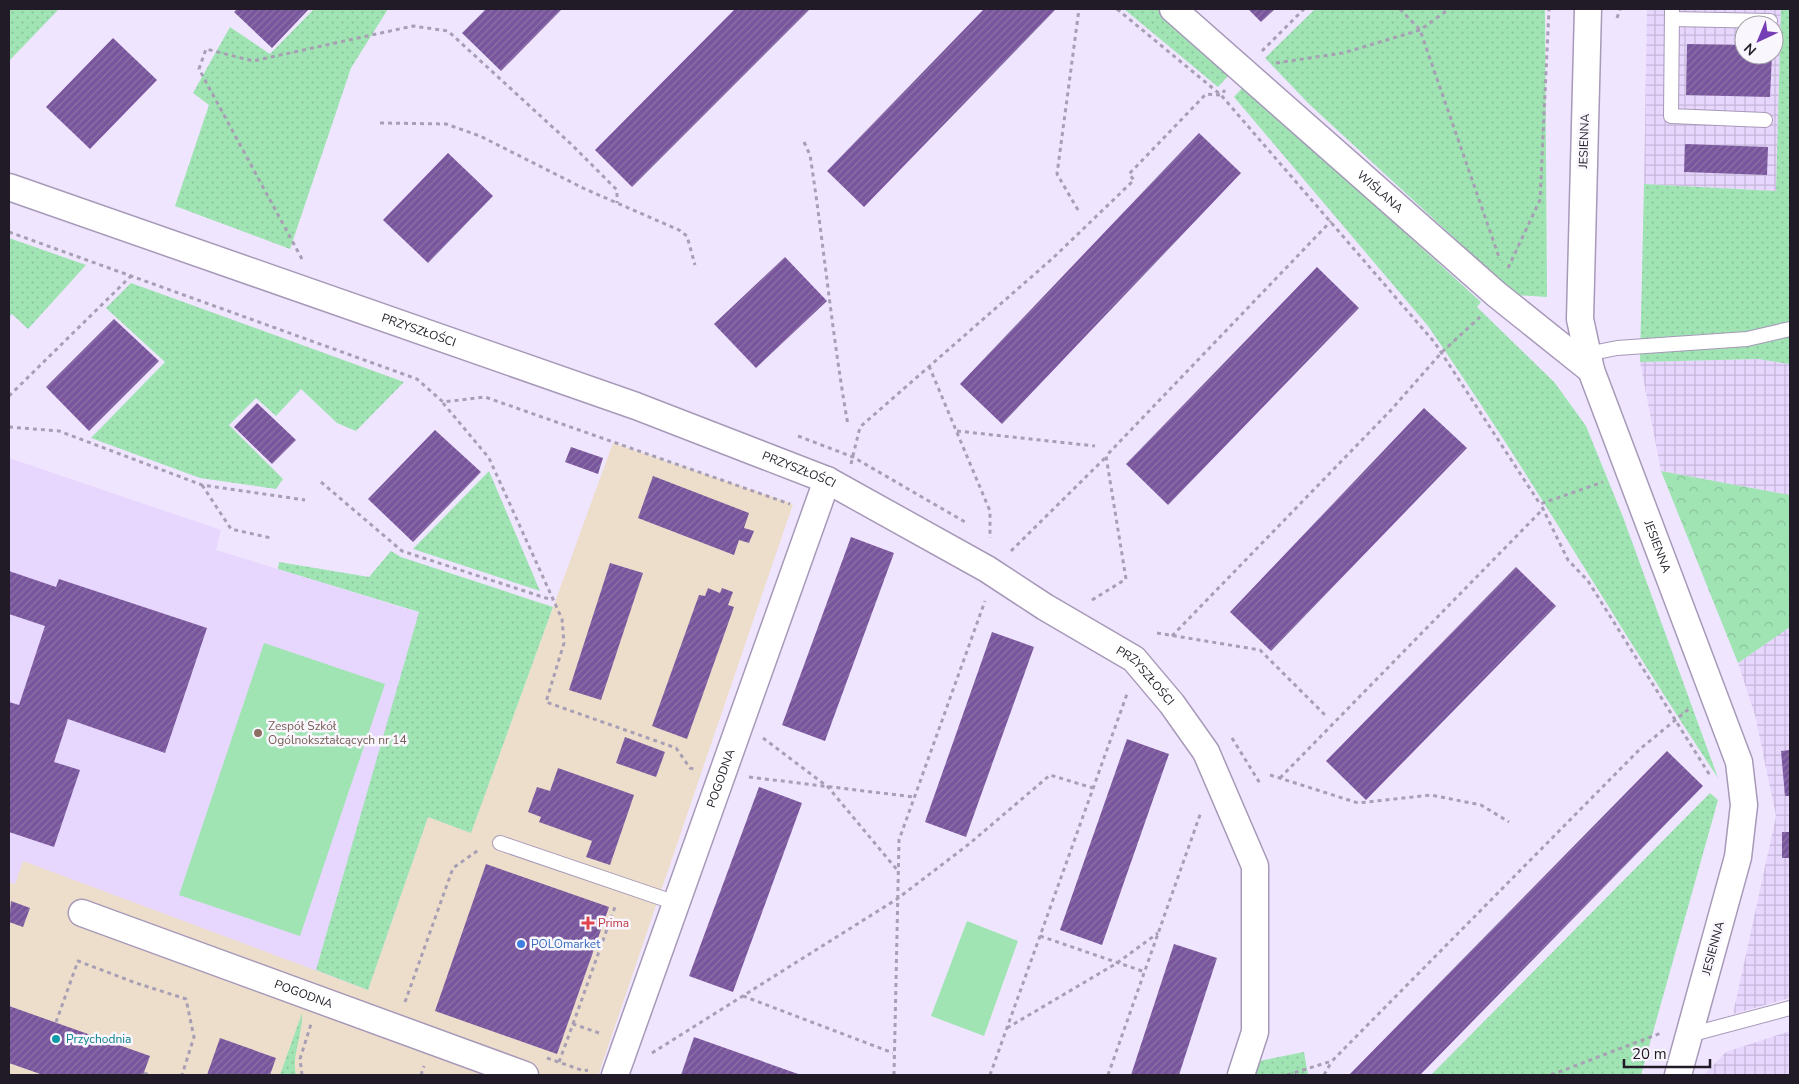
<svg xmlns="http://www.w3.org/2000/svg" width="1799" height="1084" viewBox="0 0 1799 1084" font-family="'Nunito Sans',sans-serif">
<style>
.commercial{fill:#eddecb}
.industrial{fill:url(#industrial-grid);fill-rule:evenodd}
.built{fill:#e7d6fd}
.grass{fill:url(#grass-dots)}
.forest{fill:url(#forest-crowns)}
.garden{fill:#a0e4b4}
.building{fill:url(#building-hatch)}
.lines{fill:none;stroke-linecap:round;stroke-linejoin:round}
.lane-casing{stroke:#a799b8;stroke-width:16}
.street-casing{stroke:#a799b8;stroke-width:29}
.path{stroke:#a89fb4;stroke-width:3;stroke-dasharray:4 4;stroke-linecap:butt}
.lane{stroke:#fff;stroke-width:14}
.street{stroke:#fff;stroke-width:26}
.education-dot{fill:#8d6e63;stroke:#f9f6fd;stroke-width:2}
.health-dot{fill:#e0444e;stroke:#f9f6fd;stroke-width:2}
.shop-dot{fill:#3f7fe0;stroke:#f9f6fd;stroke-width:2}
.culture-dot{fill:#0f9aa8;stroke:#f9f6fd;stroke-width:2}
.labels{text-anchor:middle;stroke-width:5;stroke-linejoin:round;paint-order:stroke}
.street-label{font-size:12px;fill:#201b26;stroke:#f9f6fd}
.education-label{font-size:12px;fill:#785e54;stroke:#f9f6fd;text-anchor:start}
.health-label{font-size:12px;fill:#be3a42;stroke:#f9f6fd;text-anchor:start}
.shop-label{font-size:12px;fill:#366cbe;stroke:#f9f6fd;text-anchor:start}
.culture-label{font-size:12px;fill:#0d838f;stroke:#f9f6fd;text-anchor:start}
</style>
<defs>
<pattern id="industrial-grid" width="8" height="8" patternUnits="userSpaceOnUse" patternTransform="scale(1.25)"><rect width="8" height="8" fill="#e7d6fd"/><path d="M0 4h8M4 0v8" fill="none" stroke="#c6b7d9"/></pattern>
<pattern id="grass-dots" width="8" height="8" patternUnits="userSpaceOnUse" patternTransform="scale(1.25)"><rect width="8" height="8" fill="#a0e4b4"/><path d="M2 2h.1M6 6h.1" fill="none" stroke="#8ac39b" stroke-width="1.8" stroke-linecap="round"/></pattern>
<pattern id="forest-crowns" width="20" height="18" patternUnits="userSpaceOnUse" patternTransform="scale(1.25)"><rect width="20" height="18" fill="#a0e4b4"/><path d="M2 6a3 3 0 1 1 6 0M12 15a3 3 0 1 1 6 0" fill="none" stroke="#8ac39b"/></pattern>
<pattern id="building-hatch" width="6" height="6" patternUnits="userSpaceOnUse" patternTransform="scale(1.25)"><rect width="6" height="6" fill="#78559c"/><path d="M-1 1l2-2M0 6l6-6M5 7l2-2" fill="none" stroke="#8c74a6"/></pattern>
</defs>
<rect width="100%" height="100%" fill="#f0e5ff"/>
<path class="commercial" d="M613,443L793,504L599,1073L603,1075H9V882L15,884L23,860L368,989L428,816L471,832Z"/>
<g class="industrial">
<path d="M1647,9H1781L1776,191L1644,184ZM1744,25H1774V55H1744Z"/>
<path d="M1758,359L1790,364V495L1661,471L1640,362Z"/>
<path d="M1790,627V998L1733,1014L1776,816L1755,715L1738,663Z"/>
<path d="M1790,1031V1075H1704L1726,1052Z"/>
</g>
<path class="built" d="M9,458L221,530L216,550L537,649L471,833L428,817L368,990L23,861L15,884L9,882Z"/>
<g class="grass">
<path d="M9,9H59L9,61Z"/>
<path d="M314,9H388L351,68L290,249L175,206L209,105L193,93L230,27L270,54Z"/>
<path d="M1124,9H1157L1229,75L1218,87Z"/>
<path d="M1315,9H1545L1547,297L1516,295L1309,104L1265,58Z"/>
<path d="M1781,9H1790V364L1758,359L1640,362L1644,184L1776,191Z"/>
<path d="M1244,86L1481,302L1477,307L1555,383L1586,426L1623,517L1718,778C1619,629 1530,473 1428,326L1234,97Z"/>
<path d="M9,238L86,265L28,329L12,314L9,317Z"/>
<path d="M131,283L404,382L356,431L337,423L301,389L276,416L256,398L229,425L283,479L276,489L200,478L91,438L165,362L106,308Z"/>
<path d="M489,471L540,591L413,549Z"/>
<path d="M391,551L401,557L553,607L471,833L428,817L368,990L316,970L419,612L278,569L279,562L369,577Z"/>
<path d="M1710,793L1718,800L1641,1075H1431Z"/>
<path d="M302,1013C303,1035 291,1056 296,1075H280Z"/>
<path d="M1304,1052L1308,1075H1255L1259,1061Z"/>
</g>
<path class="forest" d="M1661,471L1790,495V627L1738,663Z"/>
<g class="garden">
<path d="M264,643L385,684L300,936L179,895Z"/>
<path d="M967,921L1018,941L984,1036L931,1016Z"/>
</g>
<g class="building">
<path d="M237,9H309L272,48L234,12Z"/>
<path d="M486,9H562L501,71L462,33Z"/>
<path d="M735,9H810L632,187L595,150Z"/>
<path d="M984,9H1056L864,207L827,171Z"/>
<path d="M1248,9H1275L1261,22Z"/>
<path d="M113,38L157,80L90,149L46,107Z"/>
<path d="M1687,44L1744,45V55H1772L1770,97L1686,95Z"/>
<path d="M1199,133L1241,173L1002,424L960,384Z"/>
<path d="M1685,144L1768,147L1767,175L1684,172Z"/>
<path d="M448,153L493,196L428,263L383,220Z"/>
<path d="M785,257L827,301L756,368L714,324Z"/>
<path d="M1317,267L1359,308L1168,505L1126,464Z"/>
<path d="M114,319L159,361L89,431L46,387Z"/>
<path d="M257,403L296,440L272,464L234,427Z"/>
<path d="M1424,408L1467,448L1271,651L1230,612Z"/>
<path d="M435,430L481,472L413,542L368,499Z"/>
<path d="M571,447L603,458L598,474L565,462Z"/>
<path d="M653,476L749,513L744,528L754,531L749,543L739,540L734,555L638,518Z"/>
<path d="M851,537L894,553L825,741L782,725Z"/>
<path d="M610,563L643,573L601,700L569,690Z"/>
<path d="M1516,567L1556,606L1366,800L1326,761Z"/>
<path d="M9,571L56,587L59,579L207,628L165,753L68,719L54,762L80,770L54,847L9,832V702L19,705L45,626L9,614Z"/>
<path d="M708,588L720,593L722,588L733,592L728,605L734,607L687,739L652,726L699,595L705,596Z"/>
<path d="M992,632L1034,647L966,837L925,822Z"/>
<path d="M625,737L665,752L656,777L616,763Z"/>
<path d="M1127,739L1169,754L1102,945L1060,930Z"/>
<path d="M1790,750V796H1785L1781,751Z"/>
<path d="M1667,751L1703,786L1420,1075H1349Z"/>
<path d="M558,768L634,795L610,865L586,857L592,841L539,822L541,817L528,812L537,787L550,791Z"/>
<path d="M759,787L802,803L733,992L689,976Z"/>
<rect x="1782" y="832" width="8" height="26"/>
<path d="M486,864L609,907L557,1054L435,1011Z"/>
<path d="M11,901L30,908L23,927L9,922Z"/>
<path d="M1174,944L1217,958L1179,1075H1131Z"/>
<path d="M9,1006L150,1056L143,1075H43L9,1063Z"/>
<path d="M694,1037L801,1075H681Z"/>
<path d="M220,1038L276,1058L270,1075H207Z"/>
</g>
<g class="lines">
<g class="lane-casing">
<g id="lane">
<path d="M1672,9L1671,116L1765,120"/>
<path d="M1672,19L1770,21"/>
<path d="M1587,354L1617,348L1747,339L1790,329"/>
<path d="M500,843L676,903"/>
<path d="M1689,1035L1790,1008"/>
</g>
</g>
<g class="street-casing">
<g id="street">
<path id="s1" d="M1173,9L1496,294L1591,370"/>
<path id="s2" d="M1588,9L1580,319L1591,370L1739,762L1744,805L1738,857L1678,1075"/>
<path id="s3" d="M9,187L636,406L827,480L987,569L1045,607L1134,659L1172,704L1206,752L1255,866V1032L1241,1075"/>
<path id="s4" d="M82,913L525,1075"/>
<path id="s5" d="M615,1075L827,480"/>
</g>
</g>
<g class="path">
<path d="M1117,9L1221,95L1435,343L1540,504L1603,482"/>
<path d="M1400,9L1420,30L1500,260"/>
<path d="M1617,18L1620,9"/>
<path d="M1262,51L1304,9"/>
<path d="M1276,63L1343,53L1420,30L1449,9"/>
<path d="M380,123L446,124L480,136L585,189L679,230L687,236L695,265"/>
<path d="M804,142L810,155C824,245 832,335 848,425"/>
<path d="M1078,210L1057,174L1079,9"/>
<path d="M9,232L417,379L443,402L485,397L790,504"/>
<path d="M302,259L199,69L206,49L253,61L413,26L448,31L571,144L617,190V203"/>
<path d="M1508,268L1540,200L1549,9"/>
<path d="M929,366L990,511V538"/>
<path d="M9,396L131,276"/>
<path d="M443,403L489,458L562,619L564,643L546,702L676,748L690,768L694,769"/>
<path d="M9,427L59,431L202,485L305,500"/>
<path d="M957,431L1095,446"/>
<path d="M798,436L853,457L965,522"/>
<path d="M851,464L860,427L1053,258L1134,180L1129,174L1206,94L1221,95L1225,90"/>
<path d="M321,482L402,551L552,600"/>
<path d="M202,485L231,529L271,538"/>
<path d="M1542,507L1568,560L1588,581L1711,777"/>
<path d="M1011,551L1106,457"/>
<path d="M1092,600L1126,579L1106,456L1331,221"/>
<path d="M1157,633L1260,650L1325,715"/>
<path d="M1172,636L1391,410L1442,352L1480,317"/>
<path d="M763,738L828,787L898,871"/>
<path d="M1232,738L1261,785"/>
<path d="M1270,775L1358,803L1431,795L1481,805L1509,822"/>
<path d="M749,777L914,797"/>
<path d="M1280,778L1543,509"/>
<path d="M1040,936L1145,972"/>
<path d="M743,996L893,1053"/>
<path d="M405,1002L453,868L480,849"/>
<path d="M56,1022L78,961L136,983L186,999L194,1037L182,1075"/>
<path d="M573,1024L616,904"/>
<path d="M1007,1028L1117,963L1158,933"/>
<path d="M652,1053L897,899L969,844L1050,775L1093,788"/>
<path d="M547,1058L584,1071L588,1070"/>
<path d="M559,1062L573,1024L602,1034"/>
<path d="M144,1073L149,1075"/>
<path d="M302,1075L300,1059L311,1024"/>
<path d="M421,1075L424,1066"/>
<path d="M894,1075L899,840L985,601"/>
<path d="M990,1075L1127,694"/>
<path d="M1108,1075L1201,812"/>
<path d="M1287,1075L1332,1061L1640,749L1690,708"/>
<path d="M1324,1075L1332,1061"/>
<path d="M1551,1075L1661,1033"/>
</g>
<use href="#lane" class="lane"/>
<use href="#street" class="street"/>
</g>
<circle class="education-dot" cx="258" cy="733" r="5"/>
<path class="health-dot" d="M585.5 915.5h5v5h5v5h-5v5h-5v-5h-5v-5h5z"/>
<circle class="shop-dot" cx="521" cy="944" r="5"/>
<circle class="culture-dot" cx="56" cy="1039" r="5"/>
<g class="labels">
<g class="street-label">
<text transform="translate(1584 141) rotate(-88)" y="4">JESIENNA</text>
<text dy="4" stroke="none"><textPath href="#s1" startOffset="276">WIŚLANA</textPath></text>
<text dy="4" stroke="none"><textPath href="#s3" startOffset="434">PRZYSZŁOŚCI</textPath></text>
<text dy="4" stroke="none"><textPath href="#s3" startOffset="839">PRZYSZŁOŚCI</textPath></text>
<text dy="4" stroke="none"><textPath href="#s2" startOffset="551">JESIENNA</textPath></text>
<text dy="4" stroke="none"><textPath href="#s3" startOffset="1244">PRZYSZŁOŚCI</textPath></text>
<text dy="4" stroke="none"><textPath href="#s5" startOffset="315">POGODNA</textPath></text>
<text transform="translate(1713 948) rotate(-75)" y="4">JESIENNA</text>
<text dy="4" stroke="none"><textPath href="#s4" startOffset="236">POGODNA</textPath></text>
</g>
<g class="education-label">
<text x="268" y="730">Zespół Szkół<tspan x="268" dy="14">Ogólnokształcących nr 14</tspan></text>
</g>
<g class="health-label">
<text x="598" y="927">Prima</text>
</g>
<g class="shop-label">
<text x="531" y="948">POLOmarket</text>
</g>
<g class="culture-label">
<text x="66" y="1043">Przychodnia</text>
</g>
</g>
<rect width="1799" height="1084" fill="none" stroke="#201b26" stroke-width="20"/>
<g transform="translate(1759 40) rotate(224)"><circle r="24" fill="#f9f6fd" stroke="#a29ea7"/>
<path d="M0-4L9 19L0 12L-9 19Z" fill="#763eb4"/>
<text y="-8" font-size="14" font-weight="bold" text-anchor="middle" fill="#201b26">N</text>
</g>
<path d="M1624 1059v8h86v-8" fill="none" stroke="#201b26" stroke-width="2.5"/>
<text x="1632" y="1059" font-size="15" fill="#201b26" stroke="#f9f6fd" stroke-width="4" paint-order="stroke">20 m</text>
</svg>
